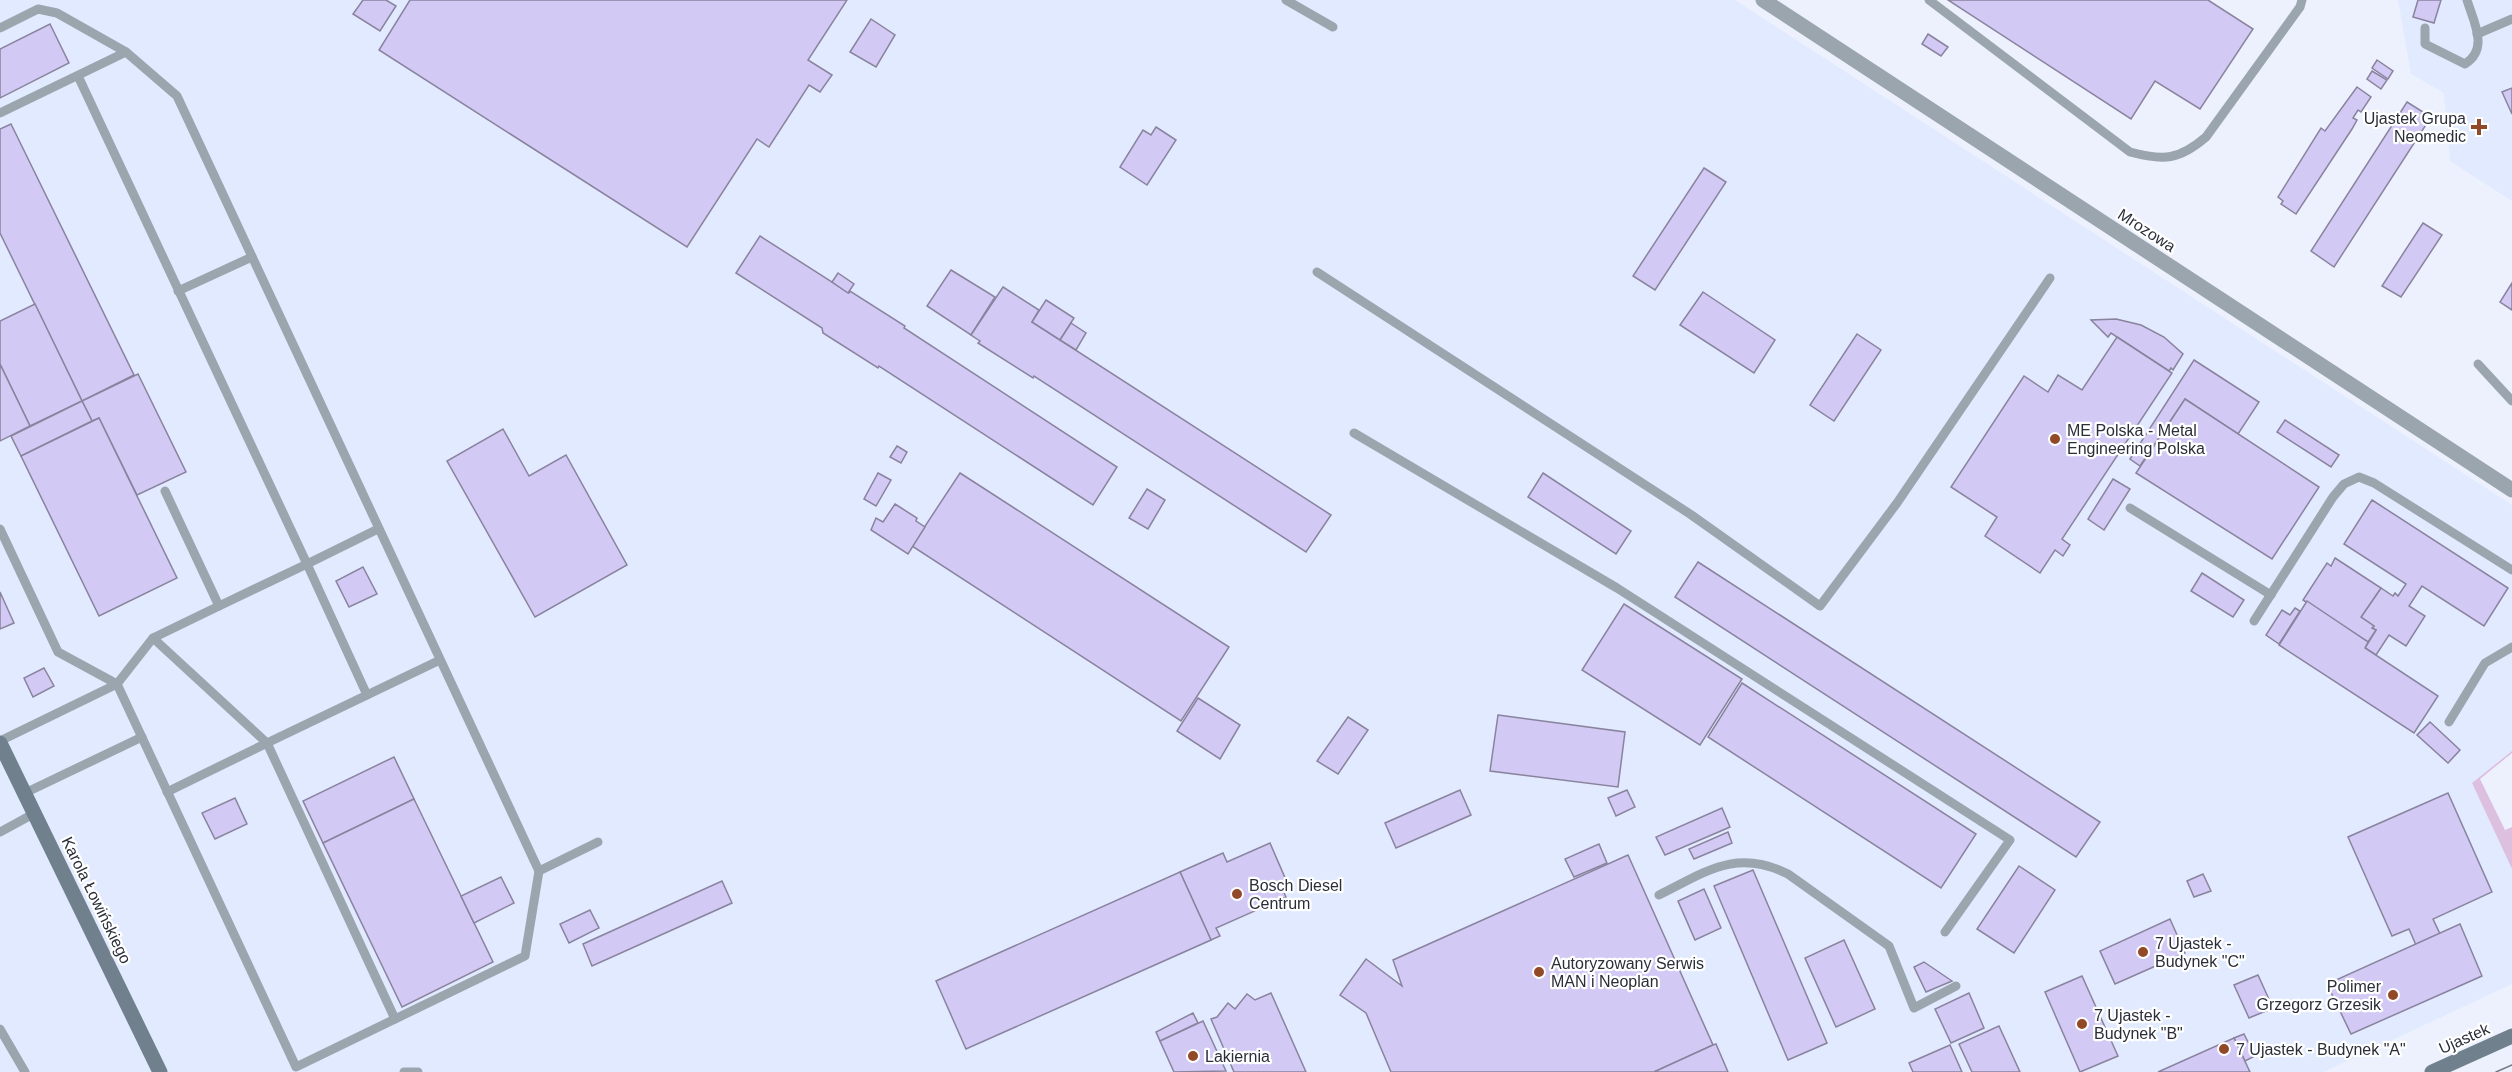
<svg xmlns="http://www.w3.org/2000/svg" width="2512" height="1072" viewBox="0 0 2512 1072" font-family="Arial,sans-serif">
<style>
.built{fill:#e1eaff}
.green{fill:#ddbfe0}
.building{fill:#d3c9f5;stroke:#89839d;stroke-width:1.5}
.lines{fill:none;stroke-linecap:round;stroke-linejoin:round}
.lane{stroke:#9aa5ae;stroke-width:9}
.street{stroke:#9aa5ae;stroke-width:15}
.secondary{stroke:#70818d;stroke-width:15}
.tram{stroke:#737782;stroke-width:1.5}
.poi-dot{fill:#914927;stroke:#fff;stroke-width:2}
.labels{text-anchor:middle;stroke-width:4.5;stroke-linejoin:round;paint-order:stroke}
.poi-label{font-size:16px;fill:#2a2e38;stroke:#fff;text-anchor:start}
.street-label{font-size:16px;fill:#2a2e38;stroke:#fff}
</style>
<rect width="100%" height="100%" fill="#edf1fd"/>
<g class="built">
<path d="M0,0H1735L2512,505V751L2472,783L2512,869V984L2324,1072H0Z"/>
<path d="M2398,0H2512V201L2450,161L2444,93L2411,74Z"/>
</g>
<path class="green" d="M2512,751V753L2480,779L2505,830L2512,827V869L2472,783Z"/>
<g class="building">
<path d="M363,0H386L396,6L380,31L353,14Z"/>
<path d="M410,0H847L808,60L832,75L820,92L809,85L769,147L757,139L687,247L379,50Z"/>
<path d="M1948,0H2208L2253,29L2200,109L2155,81L2131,119Z"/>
<path d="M2418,0H2441L2434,23L2413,17Z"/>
<path d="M871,19L895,35L876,67L850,52Z"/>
<path d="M50,24L69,63L0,98V49Z"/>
<path d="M1928,34L1948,47L1941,56L1922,44Z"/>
<path d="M2377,60L2393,71L2388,79L2372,68Z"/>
<path d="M2372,71L2387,80L2381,89L2367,79Z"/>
<path d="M2357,87L2371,97L2361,112L2358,110L2353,118L2357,120L2352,129L2296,214L2281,204L2283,201L2278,197L2321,128L2325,131Z"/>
<path d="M2512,88V114L2502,92Z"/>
<path d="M2407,102L2431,117L2334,267L2311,251Z"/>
<path d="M11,124L134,375L82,401L0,233V129Z"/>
<path d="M1156,127L1176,140L1147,185L1120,167L1143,130L1151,135Z"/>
<path d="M1704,168L1726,182L1655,290L1633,276Z"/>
<path d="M2423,223L2442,235L2401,297L2382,286Z"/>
<path d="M760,236L849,293L850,291L905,326L904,328L1117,467L1093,505L879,366L878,368L823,333L822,328L736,273Z"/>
<path d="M951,270L995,297L971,335L927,306Z"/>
<path d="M838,273L854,284L848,293L832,282Z"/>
<path d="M2512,283V310L2500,302Z"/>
<path d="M1003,287L1039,310L1032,322L1331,515L1306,552L1034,376L1033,378L978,343L980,341L971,335Z"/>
<path d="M1703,292L1775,340L1754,373L1680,325Z"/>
<path d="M1046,300L1074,318L1060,340L1032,322Z"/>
<path d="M35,304L82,401L30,426L0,364V321Z"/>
<path d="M2116,319L2141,325L2164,337L2183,354L2173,370L2171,368L2169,371L2111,333L2108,337L2091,320Z"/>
<path d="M1071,323L1086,333L1076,350L1060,340Z"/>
<path d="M1857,334L1881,350L1834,421L1810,405Z"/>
<path d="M2117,337L2172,373L2062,539L2070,545L2063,556L2055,550L2040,573L1985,536L1997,517L1951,487L2024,376L2048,392L2058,375L2082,390Z"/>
<path d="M2194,360L2259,402L2238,434L2185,399L2140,466L2130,459Z"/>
<path d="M0,364L30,426L0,441Z"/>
<path d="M138,374L186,472L137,495L99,418L92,421L82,401Z"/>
<path d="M2185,399L2319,487L2272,559L2136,473Z"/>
<path d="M82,401L92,421L21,456L11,436Z"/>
<path d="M99,418L177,578L99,616L21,456Z"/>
<path d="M2285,420L2339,455L2331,467L2277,432Z"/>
<path d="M503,429L529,476L566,455L627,565L535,617L447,461Z"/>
<path d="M897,446L907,452L901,463L890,457Z"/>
<path d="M878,473L891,480L876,506L864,499Z"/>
<path d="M960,473L1229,647L1181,721L912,546Z"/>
<path d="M1543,473L1631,531L1616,554L1528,497Z"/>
<path d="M2113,479L2130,489L2104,530L2088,519Z"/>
<path d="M1147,489L1165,500L1148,529L1129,518Z"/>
<path d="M2372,500L2508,588L2484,626L2422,586L2409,606L2425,616L2406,646L2389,635L2376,655L2365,648L2376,630L2372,628L2374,626L2361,617L2381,588L2393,596L2395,593L2398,596L2406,584L2344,544Z"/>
<path d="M895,504L917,518L916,521L925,527L908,554L871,530L876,518L883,522Z"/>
<path d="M2335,558L2381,588L2361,617L2374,626L2372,628L2376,630L2368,642L2303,600L2327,563L2331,566Z"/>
<path d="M1698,562L2100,822L2076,857L1675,597Z"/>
<path d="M363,567L377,594L349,607L336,581Z"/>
<path d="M2202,573L2244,600L2233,617L2191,591Z"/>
<path d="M0,592L14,623L0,629Z"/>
<path d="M2307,601L2368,642L2365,648L2438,696L2414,733L2279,645Z"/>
<path d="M1624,604L1742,679L1700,745L1582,670Z"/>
<path d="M2295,608L2300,611L2279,644L2266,635L2282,610L2290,615Z"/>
<path d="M44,668L54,686L33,697L24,678Z"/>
<path d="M1742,683L1976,834L1941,888L1708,737Z"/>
<path d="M1198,698L1240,725L1220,759L1177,731Z"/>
<path d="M1498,715L1625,732L1618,787L1490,771Z"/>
<path d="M1348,717L1368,730L1338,774L1317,761Z"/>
<path d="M2430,722L2460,750L2448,763L2417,735Z"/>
<path d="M394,757L414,799L323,843L303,801Z"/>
<path d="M1460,790L1471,815L1396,848L1385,823Z"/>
<path d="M1627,790L1635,807L1616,816L1608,798Z"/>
<path d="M2448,793L2492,892L2433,919L2440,934L2416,945L2409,929L2392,936L2348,837Z"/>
<path d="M235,798L247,824L215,839L202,813Z"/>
<path d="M414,799L493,962L402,1007L323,843Z"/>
<path d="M1722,808L1730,827L1665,855L1656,837Z"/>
<path d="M1728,832L1732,843L1694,859L1689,849Z"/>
<path d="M1270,843L1289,887L1283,890L1286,897L1216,928L1220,936L1211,940L1180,872L1223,853L1227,862Z"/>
<path d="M1599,844L1607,863L1574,877L1565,859Z"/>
<path d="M1628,855L1713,1045L1654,1072H1391L1366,1013L1340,995L1366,959L1402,986L1393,960Z"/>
<path d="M2019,866L2055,890L2014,953L1977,929Z"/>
<path d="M1753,870L1827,1043L1788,1060L1714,886Z"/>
<path d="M1180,872L1211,940L966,1049L936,981Z"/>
<path d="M2203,874L2211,891L2194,897L2187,881Z"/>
<path d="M501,877L514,903L474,923L461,896Z"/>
<path d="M722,881L732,903L592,966L583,944Z"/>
<path d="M1704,889L1721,928L1695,940L1678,901Z"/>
<path d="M590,910L599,928L569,943L560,924Z"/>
<path d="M2170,919L2185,953L2115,984L2100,951Z"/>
<path d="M2460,924L2482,976L2351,1034L2327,984Z"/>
<path d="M1844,940L1875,1009L1836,1027L1805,958Z"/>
<path d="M1924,962L1952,981L1926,992L1914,967Z"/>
<path d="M2258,975L2273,1008L2249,1018L2234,985Z"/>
<path d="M2082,976L2118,1056L2080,1072L2045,992Z"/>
<path d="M1271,993L1306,1072H1234L1211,1019L1217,1017L1228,1003L1235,1009L1247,994L1255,1000Z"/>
<path d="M1969,993L1984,1028L1951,1043L1935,1009Z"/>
<path d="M1193,1013L1198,1023L1160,1041L1156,1032Z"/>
<path d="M1203,1021L1226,1071L1174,1072L1160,1041Z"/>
<path d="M1999,1026L2020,1072H1972L1959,1044Z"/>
<path d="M2244,1034L2255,1056L2245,1061L2234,1038Z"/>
<path d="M2234,1038L2250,1072H2158Z"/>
<path d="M1716,1044L1728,1072H1654L1713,1045Z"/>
<path d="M1950,1045L1962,1072H1913L1909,1063Z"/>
</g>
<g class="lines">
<g class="lane">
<path d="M1286,0L1333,27"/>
<path d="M1929,0L2130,152C2164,161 2179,160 2206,137L2300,7L2302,0"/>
<path d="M0,28L38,9L57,13L126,52"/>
<path d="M2425,28V44L2465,64C2489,49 2474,23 2467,0"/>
<path d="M2477,34L2512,19"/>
<path d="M78,76L307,564L378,529"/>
<path d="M0,113L126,52L177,96L539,871L525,956L296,1067L117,684L58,652L0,529"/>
<path d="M1317,272L1690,514L1820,606L1897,503L2050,278"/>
<path d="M178,291L252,257"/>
<path d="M2478,364L2512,401"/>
<path d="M1354,433L1617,588L2010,840L1945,932"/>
<path d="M165,491L219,606L307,564L367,695"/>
<path d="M2130,508L2271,595"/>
<path d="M219,606L153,638L267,743L440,660"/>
<path d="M2254,621L2333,497L2344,484L2359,477L2374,483L2512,570"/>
<path d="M2449,722L2485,663L2512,647"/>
<path d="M0,741L117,684L153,638"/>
<path d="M167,792L267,743L395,1019"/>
<path d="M25,793L142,737"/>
<path d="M0,832L35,813"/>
<path d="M539,871L598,842"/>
<path d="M1659,895C1706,872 1736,848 1788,874L1889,946L1914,1008L1956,986"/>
<path d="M0,1029L25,1072"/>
<path d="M404,1072H418"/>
</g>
<path class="street" d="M1763,0L2512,490"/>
<g class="secondary">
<path d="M0,743L160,1072"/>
<path d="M2432,1072L2512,1036"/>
</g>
<path class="tram" d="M2496,1072L2512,1065"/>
</g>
<g class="poi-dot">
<path d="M2476 118h6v6h6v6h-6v6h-6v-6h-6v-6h6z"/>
<circle cx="2055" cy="439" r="6"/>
<circle cx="1237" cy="894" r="6"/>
<circle cx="2143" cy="952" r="6"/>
<circle cx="1539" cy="972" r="6"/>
<circle cx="2393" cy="995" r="6"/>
<circle cx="2082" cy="1024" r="6"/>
<circle cx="2224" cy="1049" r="6"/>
<circle cx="1193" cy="1056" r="6"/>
</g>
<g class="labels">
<g class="poi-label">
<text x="2466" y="124" text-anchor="end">Ujastek Grupa<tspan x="2466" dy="18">Neomedic</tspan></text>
<text x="2067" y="436">ME Polska - Metal<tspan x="2067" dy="18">Engineering Polska</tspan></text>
<text x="1249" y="891">Bosch Diesel<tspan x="1249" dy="18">Centrum</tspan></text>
<text x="2155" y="949">7 Ujastek -<tspan x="2155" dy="18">Budynek "C"</tspan></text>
<text x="1551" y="969">Autoryzowany Serwis<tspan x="1551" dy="18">MAN i Neoplan</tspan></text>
<text x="2381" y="992" text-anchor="end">Polimer<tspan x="2381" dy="18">Grzegorz Grzesik</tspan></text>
<text x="2094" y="1021">7 Ujastek -<tspan x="2094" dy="18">Budynek "B"</tspan></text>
<text x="2236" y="1055">7 Ujastek - Budynek "A"</text>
<text x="1205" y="1062">Lakiernia</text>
</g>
<g class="street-label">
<text transform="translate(2147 230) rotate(33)" y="6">Mrozowa</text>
<text transform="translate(97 900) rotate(64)" y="6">Karola Łowińskiego</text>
<text transform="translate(2464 1038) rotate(-24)" y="6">Ujastek</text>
</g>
</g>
</svg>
